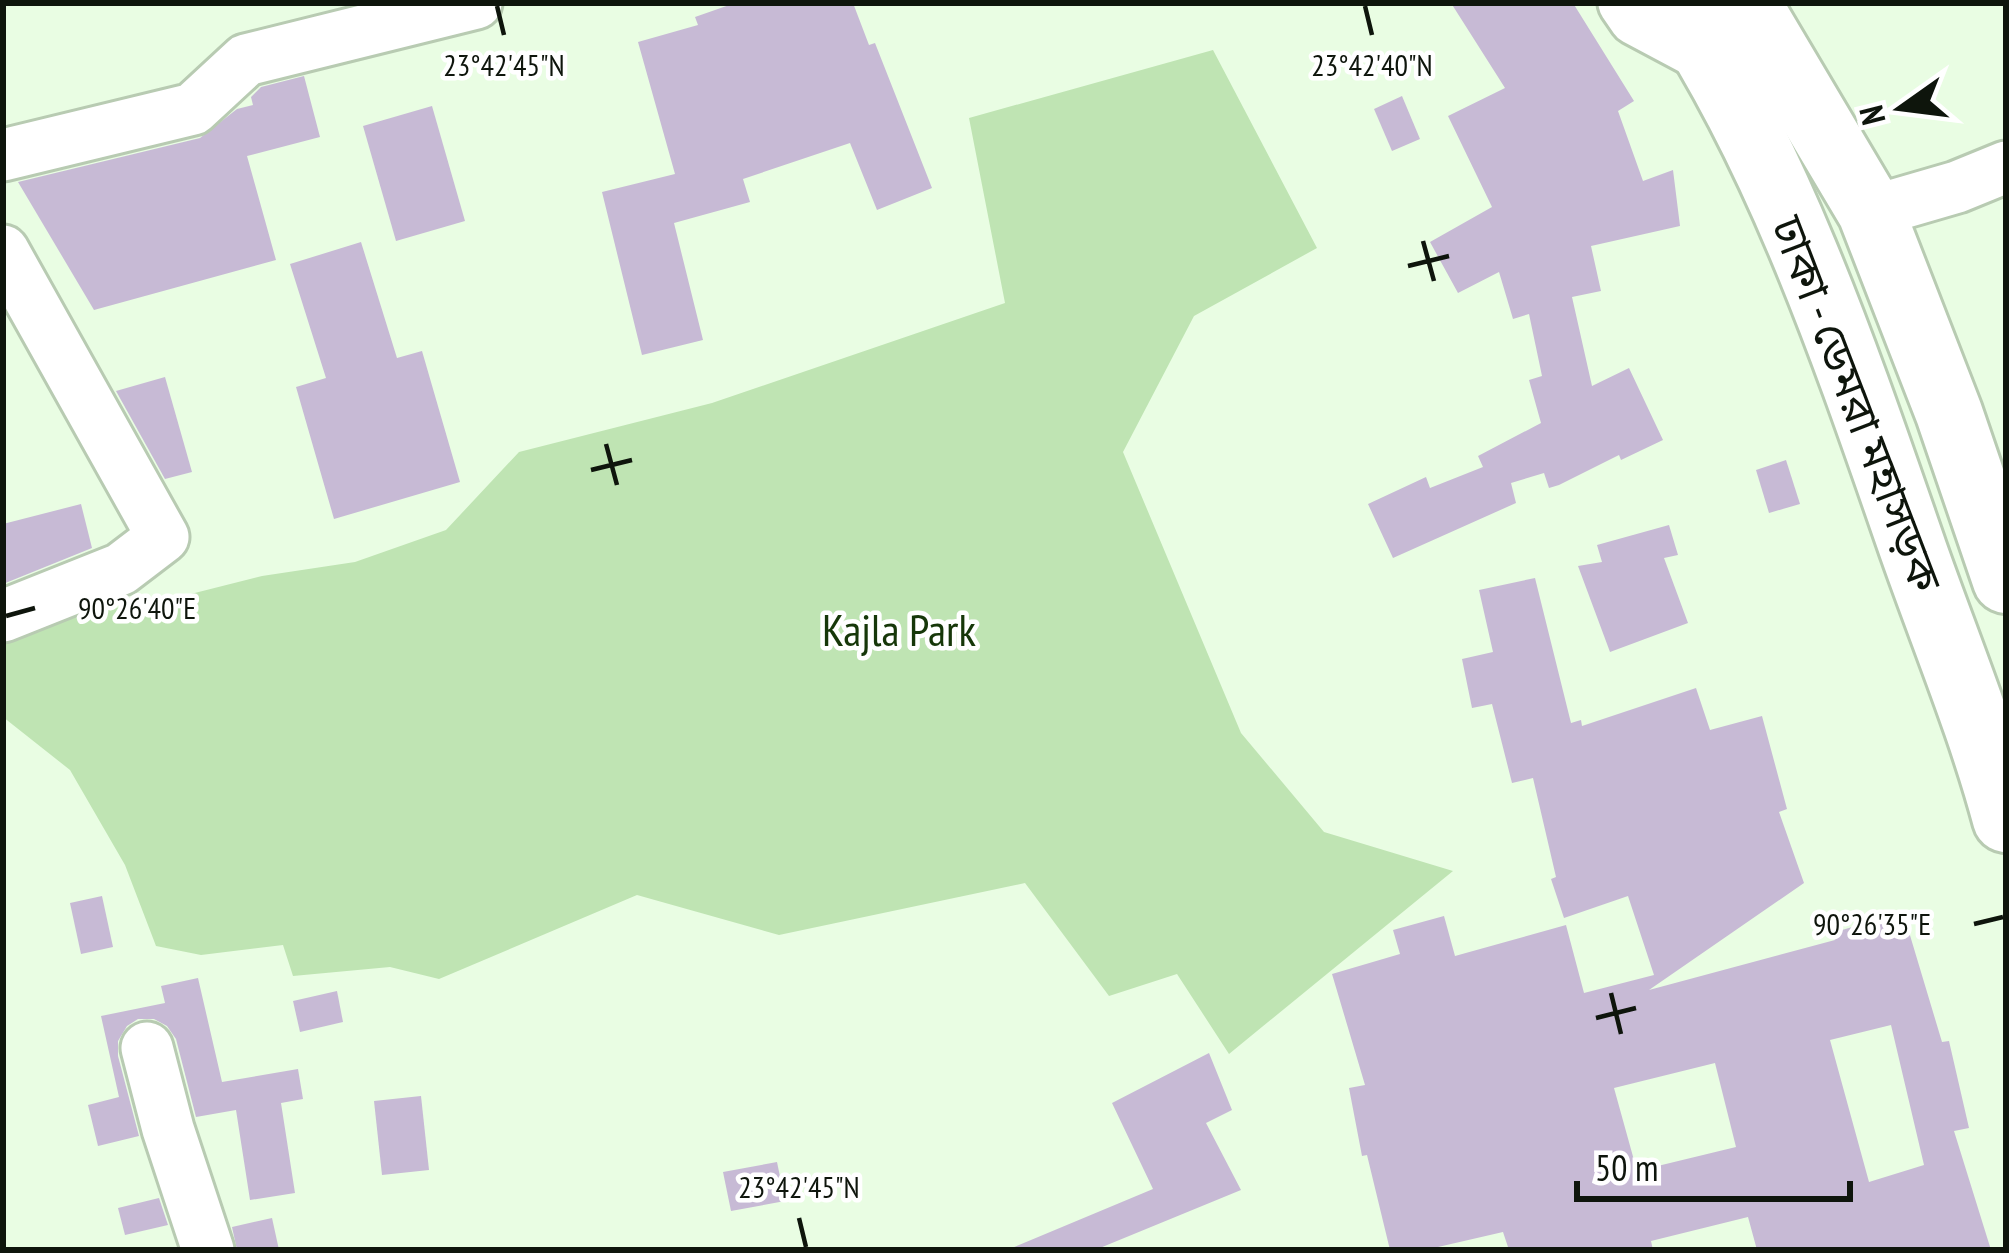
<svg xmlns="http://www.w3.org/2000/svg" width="2009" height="1253" viewBox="0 0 2009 1253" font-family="'PT Sans Narrow','Noto Sans Bengali',sans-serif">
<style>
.green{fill:#bfe4b3}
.building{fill:#c7bad5;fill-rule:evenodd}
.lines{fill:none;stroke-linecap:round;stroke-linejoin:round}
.minor-casing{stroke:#b8cbb2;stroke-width:57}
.major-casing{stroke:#b8cbb2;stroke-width:72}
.minor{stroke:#fff;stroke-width:51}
.major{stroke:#fff;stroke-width:66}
.ticks{fill:none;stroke:#0e150c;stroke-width:4.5}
.labels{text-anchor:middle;stroke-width:9;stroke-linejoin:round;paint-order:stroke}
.street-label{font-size:45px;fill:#0e150c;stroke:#fff}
.park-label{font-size:45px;fill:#163709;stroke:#fff}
.ticks-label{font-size:30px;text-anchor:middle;fill:#0e150c;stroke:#fff;stroke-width:9;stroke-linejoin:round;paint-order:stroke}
</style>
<rect width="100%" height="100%" fill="#e9fde3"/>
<path class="green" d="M1213,50L1317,248L1194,316L1123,452L1241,733L1324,832L1453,871L1229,1054L1177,974L1109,996L1025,883L779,935L637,895L439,979L390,967L293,976L283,945L201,955L156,946L125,865L70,770L3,717V625L167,600L262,576L355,562L446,530L519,452L712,403L1005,303L969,118Z"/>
<g class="building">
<path d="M735,3H853L869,45L875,43L932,188L877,210L850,143L743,179L750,202L674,223L703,340L642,355L602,192L675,174L638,42L698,25L695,17Z"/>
<path d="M1451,3H1573L1634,101L1618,111L1643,181L1673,170L1680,226L1591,246L1601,291L1572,297L1592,386L1629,368L1663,440L1621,460L1619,455L1559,485L1549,488L1544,473L1511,483L1516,503L1393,558L1368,504L1426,477L1430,488L1483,467L1478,456L1541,423L1529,380L1542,376L1529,314L1513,319L1499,272L1458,293L1430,242L1492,207L1448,116L1505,88Z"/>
<path d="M304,76L320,137L247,156L276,260L94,310L18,182L200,138L237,109L253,105L251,97L261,87Z"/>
<path d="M1402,96L1420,139L1392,151L1374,109Z"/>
<path d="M432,106L465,221L396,241L363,126Z"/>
<path d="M361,242L397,358L422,351L460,482L334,519L296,387L326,378L290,264Z"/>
<path d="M165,377L192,472L165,479L116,391Z"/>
<path d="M1786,460L1800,504L1769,513L1756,470Z"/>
<path d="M81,504L92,548L3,584V524Z"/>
<path d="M1669,525L1678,555L1664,558L1688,623L1610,652L1578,566L1602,562L1597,545Z"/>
<path d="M1535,578L1571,723L1581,720L1582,726L1696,688L1710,730L1762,716L1787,809L1779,812L1804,883L1649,990L1835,940L1832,933L1903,912L1942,1042L1949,1041L1969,1128L1954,1131L1991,1250H1757L1748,1217L1651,1241L1653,1250H1509L1503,1232L1425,1250H1390L1367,1155L1362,1156L1349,1088L1365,1085L1332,974L1400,954L1393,930L1444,916L1455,956L1566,925L1584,993L1654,975L1628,896L1564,918L1551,879L1556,877L1533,778L1512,783L1492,704L1472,708L1462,659L1493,652L1479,590ZM1891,1025L1924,1165L1869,1182L1830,1040ZM1715,1063L1736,1147L1637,1171L1614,1088Z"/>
<path d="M102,896L113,947L81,954L70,903Z"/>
<path d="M198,978L222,1082L298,1069L303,1099L281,1103L295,1193L250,1200L236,1110L196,1117L176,1039L167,1026L154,1019H138L127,1026L118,1041V1056L139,1136L98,1146L88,1105L119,1097L101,1016L165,1003L161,986Z"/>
<path d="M337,991L343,1022L300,1032L293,1001Z"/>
<path d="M1209,1053L1232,1110L1206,1123L1241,1190L1095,1250H1007L1153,1189L1112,1103Z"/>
<path d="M421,1096L429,1170L382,1175L374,1101Z"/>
<path d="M777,1162L785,1201L731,1211L723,1172Z"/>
<path d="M159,1198L168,1225L125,1235L118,1208Z"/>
<path d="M272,1218L279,1250H237L232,1227Z"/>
</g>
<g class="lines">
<g class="minor-casing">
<g id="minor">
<path d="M1624,3L1635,19L1712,60"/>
<path d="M3,155L193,109L246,60L476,3"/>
<path d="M1871,212L1957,187L2006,167"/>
<path d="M3,251L163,537L121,569L3,616"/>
<path d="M147,1048L168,1129L208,1250"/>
</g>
</g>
<g class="major-casing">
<g id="major">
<path d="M1675,3C1783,165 1850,368 1914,552C1945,640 1982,729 2006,819"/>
<path d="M1747,3L1871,212L1949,413L2006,580"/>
</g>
</g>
<use href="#minor" class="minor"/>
<use href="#major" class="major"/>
</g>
<path class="ticks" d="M497,6L504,35M1365,6L1372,35M1423,241L1434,281M1408,266L1449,256M606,444L617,485M591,470L632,460M6,616L35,608M1974,924L2003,917M1611,993L1621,1034M1596,1018L1636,1008M799,1218L806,1247"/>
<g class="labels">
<g class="street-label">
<text transform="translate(1857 404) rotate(69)" y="16">ঢাকা - ডেমরা মহাসড়ক</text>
</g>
<g class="park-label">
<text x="899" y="646">Kajla Park</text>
</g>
</g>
<g class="ticks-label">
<text x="504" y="76">23°42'45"N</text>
<text x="1372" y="76">23°42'40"N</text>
<text x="137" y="619">90°26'40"E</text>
<text x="1872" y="935">90°26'35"E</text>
<text x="799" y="1198">23°42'45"N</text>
</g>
<rect width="2009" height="1253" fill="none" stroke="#0e150c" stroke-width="12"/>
<g transform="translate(1901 108) rotate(256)" stroke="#ffffff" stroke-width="9" paint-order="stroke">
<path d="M0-9L21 45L0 30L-21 45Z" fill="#0e150c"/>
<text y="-18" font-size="33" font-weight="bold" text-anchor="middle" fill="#0e150c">N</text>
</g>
<path d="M1577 1181v18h273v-18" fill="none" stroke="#0e150c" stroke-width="6"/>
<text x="1595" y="1181" font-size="36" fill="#0e150c" stroke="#ffffff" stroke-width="9" paint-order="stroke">50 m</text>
</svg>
